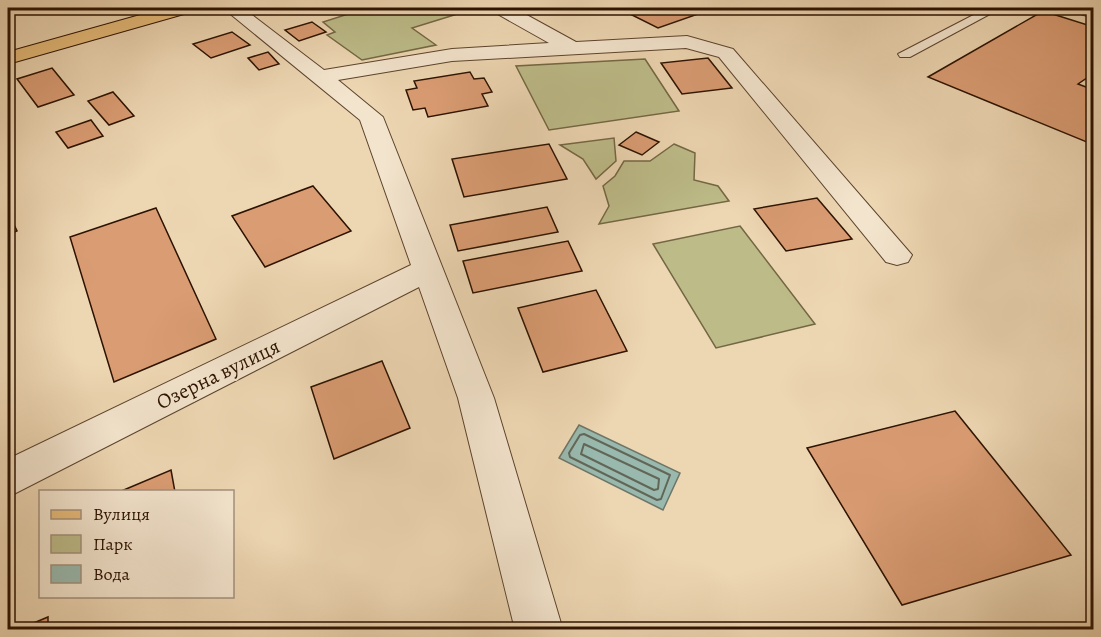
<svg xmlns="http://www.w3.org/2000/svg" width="1101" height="637" viewBox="0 0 1101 637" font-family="Alegreya,serif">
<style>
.green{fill:#bdbc89;stroke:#746744;stroke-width:1.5}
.water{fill:#99b9ae;stroke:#6d7668;stroke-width:1.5}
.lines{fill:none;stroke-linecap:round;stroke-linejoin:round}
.shore{stroke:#626657;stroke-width:2}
.building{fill:#da9c73;stroke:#2c1200;stroke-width:1.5}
.lane-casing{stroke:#5c432c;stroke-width:2}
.street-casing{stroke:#5c432c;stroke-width:2}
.primary-casing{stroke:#2c1200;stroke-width:2}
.lane{fill:#f3e4cd;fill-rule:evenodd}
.street{fill:#f3e4cd;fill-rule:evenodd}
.primary{fill:#e6bb79;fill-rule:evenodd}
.labels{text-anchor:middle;stroke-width:4.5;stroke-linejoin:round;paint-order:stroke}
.street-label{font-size:21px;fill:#2c1200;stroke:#f3e4cd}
</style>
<rect width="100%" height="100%" fill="#edd6b2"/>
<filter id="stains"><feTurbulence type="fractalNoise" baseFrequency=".00333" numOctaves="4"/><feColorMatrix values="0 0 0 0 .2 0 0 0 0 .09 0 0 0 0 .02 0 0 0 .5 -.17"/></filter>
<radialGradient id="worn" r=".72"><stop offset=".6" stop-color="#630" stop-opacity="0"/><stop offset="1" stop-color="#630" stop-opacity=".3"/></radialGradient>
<g class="green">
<path d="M367,8H461L467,11L412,28L436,45L362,60L327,35L335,32L323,22Z"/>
<path d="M645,59L679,111L549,130L516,66Z"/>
<path d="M614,138L616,161L596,179L583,159L560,145Z"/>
<path d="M674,144L695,153L694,180L718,186L729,201L599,224L609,206L603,186L615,176L624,161H650Z"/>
<path d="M740,226L815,324L716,348L653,244Z"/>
</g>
<path class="water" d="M579,425L680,473L663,510L559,458Z"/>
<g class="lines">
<g class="shore">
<path d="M584,434L670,475L661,499L657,500L570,457L569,453L580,435Z"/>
<path d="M584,444L659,479L658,489L654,490L581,454Z"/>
</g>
</g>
<g class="building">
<path d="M618,8H689L701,13L658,28Z"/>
<path d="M1043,11L1094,27V73L1078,84L1094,90V145L928,77Z"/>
<path d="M312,22L326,32L299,41L285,30Z"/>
<path d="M232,32L250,45L211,58L193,44Z"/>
<path d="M268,52L279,64L259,70L248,58Z"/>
<path d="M708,58L732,88L682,94L661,63Z"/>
<path d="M52,68L74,95L38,107L17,79Z"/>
<path d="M470,72L474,79L484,78L492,92L482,94L488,106L428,117L425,108L413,110L406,90L417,88L414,81Z"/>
<path d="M113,92L134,116L109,125L88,101Z"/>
<path d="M91,120L103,136L68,148L56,132Z"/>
<path d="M636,132L659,142L642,155L619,145Z"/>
<path d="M549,144L567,179L464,197L452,159Z"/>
<path d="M313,186L351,231L265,267L232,216Z"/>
<path d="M817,198L852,239L786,251L754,209Z"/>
<path d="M547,207L558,232L458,251L450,225Z"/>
<path d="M156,208L216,339L114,382L70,237Z"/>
<path d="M8,212L17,231L8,235Z"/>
<path d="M568,241L582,271L473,293L463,261Z"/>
<path d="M596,290L627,351L543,372L518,308Z"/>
<path d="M382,361L410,428L334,459L311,387Z"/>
<path d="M955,411L1071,555L902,605L807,448Z"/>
<path d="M171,470L175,492H119Z"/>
<path d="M48,617V630H17Z"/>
</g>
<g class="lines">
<g class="lane-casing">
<g id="lane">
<path d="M987,8H1001L910,57H900L898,54Z"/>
<path d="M1068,8L1094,10V18L1070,11Z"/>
</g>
</g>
<g class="street-casing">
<path id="street" d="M223,8H243L324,70L452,49L549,43L494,12L492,8H514L576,42L687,36L733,49L912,255L908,262L897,265L886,262L719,57L686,48L452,61L338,80L383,117L494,398L563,630H515L458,398L419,287L8,497V459L411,265L360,120Z"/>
</g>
<g class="primary-casing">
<path id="primary" d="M165,8H193L191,12L8,64V52Z"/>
</g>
<use href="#lane" class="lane"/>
<use href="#street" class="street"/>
<use href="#primary" class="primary"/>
</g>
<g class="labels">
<g class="street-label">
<text transform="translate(218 374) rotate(-26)" y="7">Озерна вулиця</text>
</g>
</g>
<rect width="1101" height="637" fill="none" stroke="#edd6b2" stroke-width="30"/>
<rect x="9" y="9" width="1083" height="619" fill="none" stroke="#2c1200" stroke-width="3"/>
<rect x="15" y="15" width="1071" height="607" fill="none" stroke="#2c1200" stroke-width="1.5"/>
<rect x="39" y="490" width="195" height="108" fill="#f3e4cd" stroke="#a3907b" stroke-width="1.5"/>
<rect x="51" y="510" width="30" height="9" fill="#e6bb79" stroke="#a3907b" stroke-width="1.5"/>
<text x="93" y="520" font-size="18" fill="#2c1200">Вулиця</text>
<rect x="51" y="535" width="30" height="18" fill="#bdbc89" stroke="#a3907b" stroke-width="1.5"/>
<text x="93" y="550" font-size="18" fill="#2c1200">Парк</text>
<rect x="51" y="565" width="30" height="18" fill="#99b9ae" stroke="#a3907b" stroke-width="1.5"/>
<text x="93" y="580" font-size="18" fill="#2c1200">Вода</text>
<rect width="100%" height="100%" filter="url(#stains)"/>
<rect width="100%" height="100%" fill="url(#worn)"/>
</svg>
